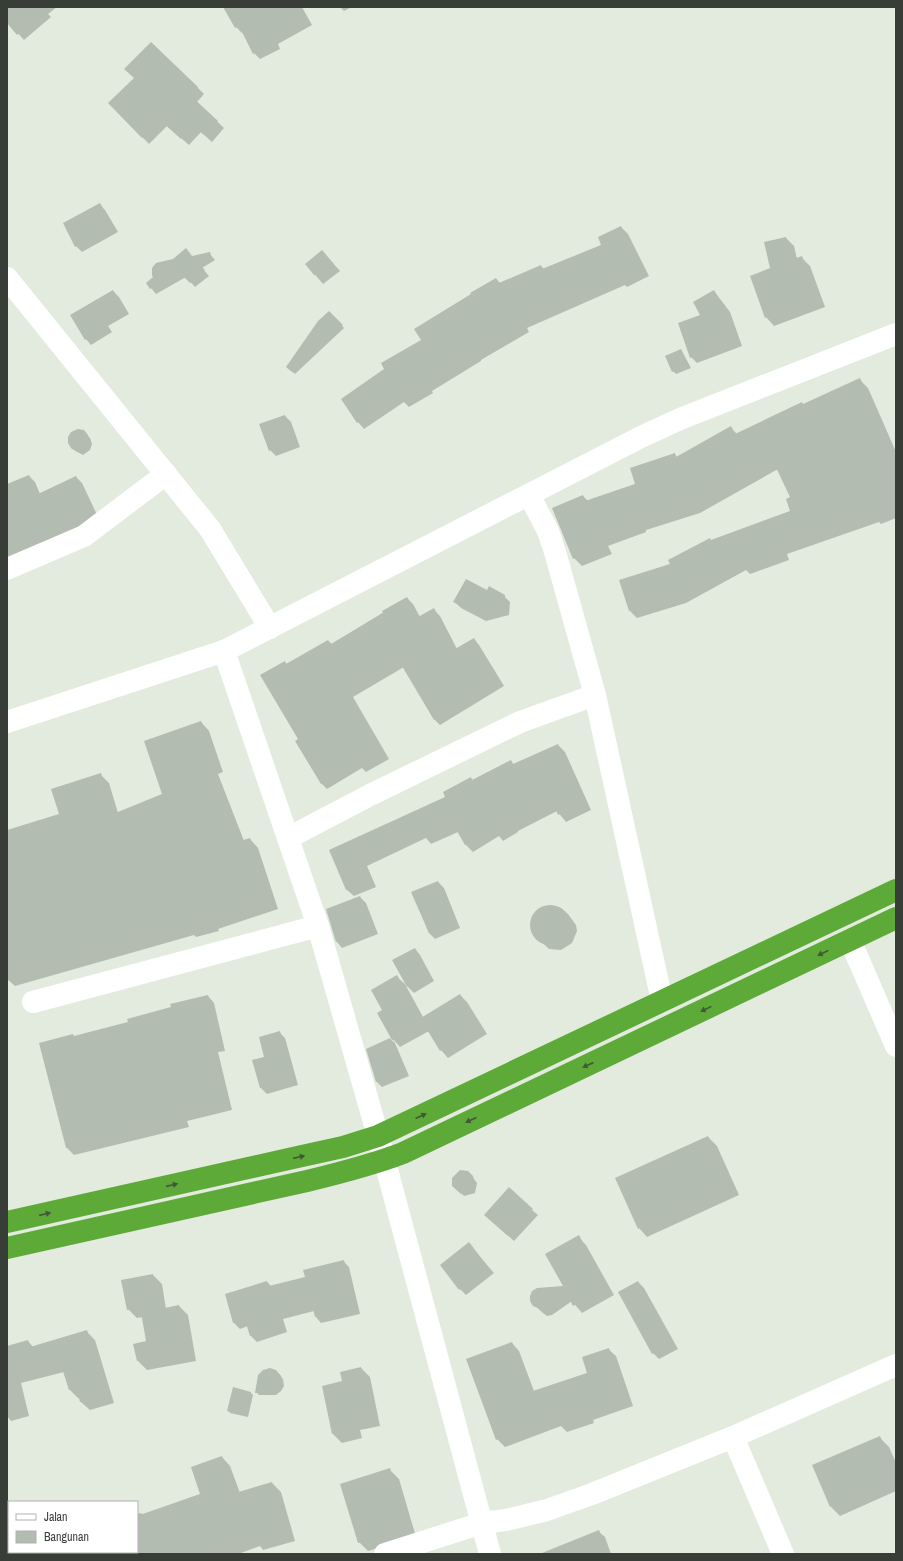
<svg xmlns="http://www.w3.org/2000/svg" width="903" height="1561" viewBox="0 0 903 1561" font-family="'Archivo Narrow',sans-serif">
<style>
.shadow{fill:#0003}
.building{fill:#b3bcb0}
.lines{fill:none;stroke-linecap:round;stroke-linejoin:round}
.minor{stroke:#fff;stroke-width:22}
.highway{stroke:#5eaa38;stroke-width:22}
.oneway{fill:#425838}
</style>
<rect width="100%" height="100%" fill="#e2ebde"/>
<g class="shadow">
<path d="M7,7H57L48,14L51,17L24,40L7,21Z"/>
<path d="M224,7H302L312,25L278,44L280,49L260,59L254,53L243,32L242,33L236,27Z"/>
<path d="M340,7H352L344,11Z"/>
<path d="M197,87L204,94L197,102L224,128L212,142L201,132L189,145L167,126L149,144L109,103Z"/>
<path d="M99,204L105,210L118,232L82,252L76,246Z"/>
<path d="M621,227L628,234L649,276L627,287L625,285L527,328L529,332L481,360V361L432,391L433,393L409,407L404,402L364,429L358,422L385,369L422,341L496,279L500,283L541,266L544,269L603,246Z"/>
<path d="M786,238L794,246L797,259L801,257L810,266L825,307L774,326L766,317L771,269Z"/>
<path d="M322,251L340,271L323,284L306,264Z"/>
<path d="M209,253L215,260L202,268L209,276L195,287L186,277L156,294L147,283L192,257Z"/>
<path d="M113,291L119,297L129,314L108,326L112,332L91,345L86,339Z"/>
<path d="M714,291L730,312L742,346L697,363L691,357L701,316Z"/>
<path d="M329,312L344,328L295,374L287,367Z"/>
<path d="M681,350L691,368L676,374L673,371Z"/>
<path d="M860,380L868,388L896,452V518L881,524L879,522L787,554L789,560L750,574L746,570L686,603L637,618L630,611L671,564L711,541L791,511V498L778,469L700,513L646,530V532L608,546L612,554L582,566L574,558L583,496L588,501L636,484L675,455L678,458L731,428L737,434Z"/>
<path d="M285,416L291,422L300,447L276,456L270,450Z"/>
<path d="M83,431L90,438L92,444L90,450L83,455L71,448Z"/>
<path d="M29,476L35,482L40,494L76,477L82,483L99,519L7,561V485Z"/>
<path d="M487,591L504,596L510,602L509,615L486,621L461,608L455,602Z"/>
<path d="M407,598L413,604L420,617L434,610L440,616L457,649L474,639L479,645L504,686L440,725L434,719L404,667L353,697L389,759L366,772L362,768L327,789L321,783L299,740L284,662L287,664L328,641L332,644Z"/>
<path d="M201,722L209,731L223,772L218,774L244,841L250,839L258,848L278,909L218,929L219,931L196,937L194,935L15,986L7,979V831L60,815L100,774L109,783L118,813L163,794Z"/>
<path d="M558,745L565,752L591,810L566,822L557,811L518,831V832L503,841L499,836L473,852L466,845L458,832L431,844L426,838L367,866L376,887L354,896L347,890L330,850L447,798L470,778L473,780L510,761L514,765Z"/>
<path d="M438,882L444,888L460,928L435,939L429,933L413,893Z"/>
<path d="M360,897L366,903L378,934L342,948L337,942L327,910Z"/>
<path d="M556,906L561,908L568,914L576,925L577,931L572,943L561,950L549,949L533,934L531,928L533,915L543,907Z"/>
<path d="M415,949L420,955L434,981L414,993L408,987Z"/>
<path d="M397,977L405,984L423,1017L460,995L467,1002L487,1034L448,1058L441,1050L429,1031L400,1047L394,1040L395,1043L378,1013L384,1010Z"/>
<path d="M208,996L214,1003L225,1051L218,1052L232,1110L187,1121L189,1127L74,1155L67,1148L40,1044L75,1037L129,1023Z"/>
<path d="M279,1032L285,1038L298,1085L267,1094L261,1088L254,1060L265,1057Z"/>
<path d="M390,1039L395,1043L409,1076L382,1087L376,1081Z"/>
<path d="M708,1137L717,1146L739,1195L647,1237L639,1228Z"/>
<path d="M470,1174L477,1183L475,1193L464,1196L453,1185Z"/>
<path d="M532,1210L538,1215L514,1241L491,1220Z"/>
<path d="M578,1237L586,1245L614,1295L582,1313L572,1301L552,1315L547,1316L543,1313L534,1305L564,1287Z"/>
<path d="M469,1244L494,1273L466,1295L460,1289Z"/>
<path d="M343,1261L349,1267L360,1314L321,1323L316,1317L314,1311L283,1319L287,1332L257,1342L251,1336L248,1326L240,1329L234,1323L226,1295L267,1282L272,1287L306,1278Z"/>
<path d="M153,1275L162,1284L166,1309L179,1306L188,1315L196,1361L147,1370L138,1361L147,1342L143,1317L137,1318L128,1309Z"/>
<path d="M638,1282L644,1288L678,1349L659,1359L653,1353Z"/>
<path d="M86,1331L95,1340L114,1403L90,1410L81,1402L80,1398H78L69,1389L64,1372L21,1383L29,1416L11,1421L7,1416V1347L28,1341L33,1347Z"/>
<path d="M512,1343L519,1351L534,1391L588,1373L608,1349L616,1356L633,1406L593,1420L594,1423L567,1432L561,1426L505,1447L497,1439Z"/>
<path d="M361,1368L370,1377L380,1426L360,1430L362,1438L342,1443L333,1434L323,1387L343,1382Z"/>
<path d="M279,1374L283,1379L284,1386L281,1391L276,1395H259L256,1392Z"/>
<path d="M250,1392L253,1395L248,1417L230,1413L228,1410Z"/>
<path d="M880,1438L889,1447L896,1463V1491L840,1516L831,1507Z"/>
<path d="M222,1457L230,1466L240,1493L272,1483L281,1492L295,1541L263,1550L260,1546L238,1554H38L44,1552H137V1514L141,1513L143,1515L201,1494Z"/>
<path d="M390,1470L399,1479L416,1537L368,1551L359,1542Z"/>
<path d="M599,1532L605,1537L611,1554H542Z"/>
</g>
<g class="building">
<path d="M7,7H51L17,35L7,23Z"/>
<path d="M223,7H300L307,19L273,38L275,43L253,54L239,26L235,28Z"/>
<path d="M151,42L198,87L190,95L218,121L204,135L193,125L181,139L160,120L142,138L108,103L134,78L124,69Z"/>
<path d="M100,203L113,226L75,247L63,223Z"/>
<path d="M621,226L643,269L620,281L618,279L521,321L523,325L475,353L476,354L426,385L427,386L402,401L398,395L357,423L341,399L384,369L381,363L421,340L414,329L471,294L470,293L496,278L499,283L541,265L542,269L601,245L598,237Z"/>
<path d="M786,237L791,260L802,256L818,298L765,318L750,276L770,268L764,242Z"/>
<path d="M186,248L192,256L210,252L211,255L198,263L205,270L190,283L180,273L150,289L146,283L153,277L152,275V268L156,263L173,259Z"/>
<path d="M322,250L334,264L321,275H314L305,264Z"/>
<path d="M113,290L124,308L103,320L107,326L85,340L70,315Z"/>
<path d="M714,290L723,306H725L737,340L690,358L678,323L700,315L693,302Z"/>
<path d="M329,311L343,325L292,372L286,367L318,321Z"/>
<path d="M681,349L689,365L672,372L665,356Z"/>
<path d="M860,378L896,460V507L872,517L871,514L779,546L782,552L741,567L739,562L678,595L629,611L619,580L670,564L668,560L710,538L711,540L790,511L786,499L790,497L772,459L692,505L638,522L639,524L601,538L604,546L573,559L552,508L583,495L585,501L635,484L630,468L675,453L676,457L731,426L735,434L802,402L803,404Z"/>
<path d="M285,415L295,441L269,451L259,424Z"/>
<path d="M78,429L84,430L88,435L89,441L87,447L79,453L71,448L68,443V437L71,432Z"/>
<path d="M29,475L38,494L76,476L94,513L67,527L7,554V484Z"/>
<path d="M466,579L487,590L489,586L505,595L504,610L479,616L453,602Z"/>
<path d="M407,597L418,617L434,608L455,649L474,638L499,680L434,720L399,661L348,691L384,753L360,767L357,762L321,784L295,741L298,739L260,675L285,661L286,664L328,640L331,644L383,613L382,611Z"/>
<path d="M201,721L216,764L210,766L240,841L250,838L270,901L211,921V923L187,929L186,926L139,940V939L84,956L85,957L7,978V830L59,814L51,789L101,773L113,814L162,794L144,741Z"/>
<path d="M558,744L585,803L558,815L553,803L512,824V825L496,835L493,829L465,845L453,824L424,838L420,831L361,859L370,880L346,890L329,850L445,797L443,792L471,777L472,780L511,760L513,764Z"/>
<path d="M438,881L455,922L429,933L411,892Z"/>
<path d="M360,896L372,928L336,942L326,909Z"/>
<circle cx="550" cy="925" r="20"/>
<path d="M415,948L429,975L407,987L392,960Z"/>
<path d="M397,975L421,1018L460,994L480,1026L440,1051L423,1023L392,1040L377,1013L382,1010L371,990Z"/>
<path d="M208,995L219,1044L212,1046L226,1103L181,1115L183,1120L66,1148L39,1043L73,1034L74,1036L128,1022L127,1019L171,1007L170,1004Z"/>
<path d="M280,1031L293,1079L260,1088L252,1060L264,1057L259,1037Z"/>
<path d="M390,1038L404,1070L376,1082L366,1049Z"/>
<path d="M708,1136L731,1186L638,1229L615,1178Z"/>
<path d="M460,1170L468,1171L473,1176L474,1180L473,1191L461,1194L452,1186V1178Z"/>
<path d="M509,1187L533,1209L508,1236L484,1215Z"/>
<path d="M579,1235L607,1287L573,1306L566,1292L544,1308H538L533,1306L530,1301V1296L532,1291L537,1288L563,1286L545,1254Z"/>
<path d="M469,1242L488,1267L459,1290L440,1265Z"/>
<path d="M344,1260L354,1308L315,1317L312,1305L277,1313L282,1327L250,1336L245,1320L233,1323L225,1294L267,1281L269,1286L305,1277L303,1270Z"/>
<path d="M153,1274L160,1309L179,1305L187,1352L137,1361L133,1344L146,1341L140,1307L127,1310L121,1280Z"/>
<path d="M638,1281L672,1343L652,1354L618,1292Z"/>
<path d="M87,1330L106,1395L80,1402L76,1388L69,1390L60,1362L7,1375V1346L28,1340L30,1347Z"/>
<path d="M512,1342L530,1392L587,1373L582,1357L609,1348L626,1399L586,1413L587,1415L559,1425L556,1417L496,1440L466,1359Z"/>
<path d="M361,1367L372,1417L352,1421L354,1430L332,1434L322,1386L342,1381L340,1372Z"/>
<path d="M270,1368L276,1370L281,1376L282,1382L279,1389L273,1392L255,1393L258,1375L263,1370Z"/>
<path d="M233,1387L251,1392L245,1415L227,1411Z"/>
<path d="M880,1436L896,1473V1479L830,1507L812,1465Z"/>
<path d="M222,1456L235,1493L272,1482L287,1532L254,1542L253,1537L206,1554H137V1516L200,1494L191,1467Z"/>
<path d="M390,1468L408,1528L358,1543L340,1484Z"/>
<path d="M599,1530L608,1554H542V1553Z"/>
</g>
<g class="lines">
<g class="minor">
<path d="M7,278L210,529L270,628"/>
<path d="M529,495L548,531L555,552L595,695L662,1001"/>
<path d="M7,569L84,536L166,474"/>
<path d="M224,651L318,926L378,1136L490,1554"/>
<path d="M7,722L224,651L641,437L680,419L896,334"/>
<path d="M288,838L372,794L520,722L595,695"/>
<path d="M850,940L896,1046"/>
<path d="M33,1002L318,926"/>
<path d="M733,1437L783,1554"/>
<path d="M385,1554L482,1523L506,1520L547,1510L592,1494L733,1437L896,1365"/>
</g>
<g class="highway">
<path d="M7,1222L302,1156L343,1147L378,1136L896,890"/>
<path d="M7,1248L307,1181C340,1173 372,1165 403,1153L896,918"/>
</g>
</g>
<defs><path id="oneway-solid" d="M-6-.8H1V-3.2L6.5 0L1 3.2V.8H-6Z"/></defs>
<g class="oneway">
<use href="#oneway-solid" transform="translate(823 953) rotate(154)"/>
<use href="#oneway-solid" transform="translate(706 1009) rotate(154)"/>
<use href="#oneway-solid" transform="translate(588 1065) rotate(155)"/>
<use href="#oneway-solid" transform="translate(421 1116) rotate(-25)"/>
<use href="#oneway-solid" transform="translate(471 1120) rotate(155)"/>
<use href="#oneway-solid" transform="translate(299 1157) rotate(-13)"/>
<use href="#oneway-solid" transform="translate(172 1185) rotate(-13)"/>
<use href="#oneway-solid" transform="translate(45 1214) rotate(-13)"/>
</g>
<rect width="903" height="1561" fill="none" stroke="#393d38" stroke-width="16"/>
<rect x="8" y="1501" width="130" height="52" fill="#ffffff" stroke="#b0b1af"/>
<rect x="16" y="1514" width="20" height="6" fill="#ffffff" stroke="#b0b1af"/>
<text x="44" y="1521" font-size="12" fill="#393d38">Jalan</text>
<rect x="16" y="1531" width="20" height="12" fill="#b3bcb0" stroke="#b0b1af"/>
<text x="44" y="1541" font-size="12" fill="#393d38">Bangunan</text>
</svg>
